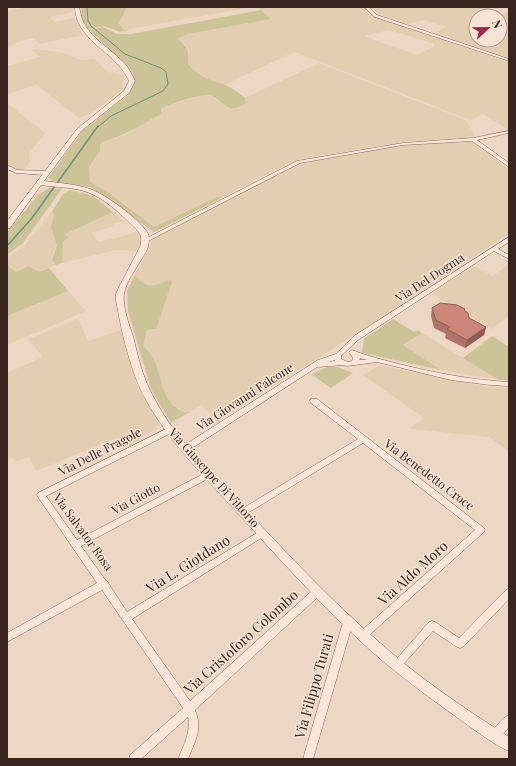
<svg xmlns="http://www.w3.org/2000/svg" width="516" height="766" viewBox="0 0 516 766" font-family="'Playfair Display',serif">
<style>
.farmland{fill:#e4ceb2;fill-rule:evenodd}
.green{fill:#ccc498}
.lines{fill:none;stroke-linecap:round;stroke-linejoin:round}
.stream-far1{stroke:#6d907d;stroke-width:1}
.stream{stroke:#6d907d;stroke-width:1.5}
.minor-casing{stroke:#89665a;stroke-width:1}
.tertiary-casing{stroke:#89665a;stroke-width:1}
.minor{fill:#f9e6d8;fill-rule:evenodd}
.tertiary{fill:#f9e6d8;fill-rule:evenodd}
.wall{fill:#af7369}
.shaded-wall{fill:#8f5e55}
.building{fill:#cc867a;stroke:#8f5e55}
.labels{text-anchor:middle;stroke-width:3;stroke-linejoin:round;paint-order:stroke}
.street-label{font-size:12px;fill:#39241e;stroke:#f6e3d4}
.near-street-label{font-size:14px;fill:#39241e;stroke:#f6e3d4}
</style>
<rect width="100%" height="100%" fill="#eed6c4"/>
<g class="farmland">
<path d="M28,7H73V12L50,17L55,22L74,18L83,35L40,44L33,38L21,41L7,47V11Z"/>
<path d="M127,7H254L128,29V31L123,32L124,31L119,23Z"/>
<path d="M257,7H362L369,15L509,62V130L483,114L470,120L294,52L224,85L206,78L196,73L188,64L189,52L185,44L178,38L187,34L271,19ZM389,30L396,32L435,44L433,47L417,55L364,36Z"/>
<path d="M369,7H493L485,12L499,16L509,11V59L433,34L446,27L424,20L406,24L377,14ZM476,16H500V40H476Z"/>
<path d="M31,49L60,52L82,60L94,59L108,72L123,75L124,79L122,91L91,113L79,118L37,85L7,94V66L40,57Z"/>
<path d="M319,63L466,120L475,137L403,142L302,159L271,172L222,198L220,196L154,227L109,193L90,181L89,167L100,151V144L127,134L135,127L161,114V108L201,95H210L225,106L247,100L245,98Z"/>
<path d="M7,103L45,133L29,153L30,162L24,170H18L7,166Z"/>
<path d="M471,141L509,168V234L358,333L218,421L201,405L190,412H183L169,401L163,390L151,355L143,345L147,330H155L165,282L151,286L142,282L135,275L154,238L300,163L403,145Z"/>
<path d="M52,211L54,214L51,227L57,244L52,256V262L55,265L37,272L29,266L16,272L7,265V258L24,246Z"/>
<path d="M113,212L124,221L113,224L114,226L91,233L99,242L138,232L143,239L139,251L116,250L62,263L63,242L67,240L65,234Z"/>
<path d="M509,264V316L492,329L431,293L474,266L493,276Z"/>
<path d="M68,291L86,311L7,345V316Z"/>
<path d="M78,319L88,341L121,330L138,387L160,424L155,426L157,429L138,438L142,443L127,450L118,437L36,471L29,457L15,462L13,458L7,460V373L43,357L28,339Z"/>
<path d="M422,333L463,358L499,380L441,370L403,345Z"/>
<path d="M380,365L456,381L489,387L509,388V451L489,437L412,429L410,428L424,418L363,375Z"/>
</g>
<g class="green">
<path d="M81,7H127L119,23L124,31L120,32L105,26L88,29L82,19Z"/>
<path d="M261,10L271,19L187,34L178,38C188,51 189,45 188,64C198,76 209,80 223,84C231,87 239,93 245,98L246,103C225,118 222,96 208,95C194,95 179,102 166,106L161,109V114C142,124 124,136 103,142L100,144V151L89,167L90,181L92,183L109,193L154,227L217,197L220,196L222,198L154,232L90,187L53,181L48,178L82,131L128,95L135,81L131,70L89,30L103,27L117,34H131Z"/>
<path d="M50,188L62,189L23,243L7,255V232L39,194Z"/>
<path d="M70,190L93,196L113,212L65,234L68,238L63,242L62,263L55,265L52,260L57,245L51,227L54,214L52,211L64,193Z"/>
<path d="M7,265L16,272L29,266L38,272L49,268L68,291L7,316Z"/>
<path d="M135,275C149,291 153,285 170,280L172,282L156,329L147,330L143,345C146,349 149,352 151,355C164,374 157,398 183,412H190L171,423L151,389L128,311L127,291Z"/>
<path d="M393,319L414,332L418,330L422,333L403,345L441,370L362,353L364,339Z"/>
<path d="M492,336L509,347V380H499L463,358Z"/>
<path d="M328,367H338L353,373L331,388L311,374Z"/>
</g>
<g class="lines">
<path class="stream-far1" d="M87,7L88,21L91,26L125,54L161,68L166,72L168,84L163,91L111,116L98,127"/>
<path class="stream" d="M7,246L32,218L98,126"/>
<g class="minor-casing">
<g id="minor">
<path d="M364,7H368L377,15L509,59V61L375,17Z"/>
<path d="M509,131V133L477,140L509,163V167L472,141L403,145L300,163L148,241L146,242L143,240L297,161L403,143L473,138Z"/>
<path d="M7,165L17,170L45,171L48,173L45,175L16,173L7,169Z"/>
<path d="M509,237V242L498,249L509,255V259L494,251L358,340L341,356V359L348,362L352,361L353,358L349,352L352,350C367,356 383,360 399,364C435,373 472,380 509,382V386L490,385L451,380L377,362L347,366L343,365L317,367L189,450H183L182,448L183,446L318,360L336,354L354,336ZM360,358L367,360H359ZM335,360V361L327,362Z"/>
<path d="M311,399H317L484,528L485,530L484,532L366,638L363,639L360,638L358,635L360,632L475,530L363,443L246,514L243,515L240,514L239,512L240,510L358,439L311,403L310,401Z"/>
<path d="M170,427L173,428L174,430L173,432L46,496L77,540L205,473H211L212,475L211,477L81,546L106,581H107L127,612L260,531L263,530L266,531L267,533L266,535L132,619L190,701L314,589L317,588L320,589L321,592L320,595L195,710C203,730 195,741 188,759H178C184,745 191,732 188,717L141,759H129L130,755L183,708L102,590L7,642V633L97,583L38,497L37,495L38,493Z"/>
<path d="M509,589V599L463,647L460,648L457,647L433,631L400,668L397,669L394,668L392,665L394,662L429,622L432,621L435,622L459,638L506,590Z"/>
<path d="M348,618L351,619L353,622L313,759H303L343,622L345,619Z"/>
<path d="M509,715V727L499,739L495,741L491,739L490,736C493,729 502,718 509,715Z"/>
</g>
</g>
<g class="tertiary-casing">
<path id="tertiary" d="M75,7H79C80,11 81,16 82,19C89,37 108,47 121,60C128,66 131,73 135,81L129,93L81,131L44,181C59,183 75,184 90,189C105,194 139,219 147,232C150,237 149,242 148,247C142,262 126,279 124,294C122,305 129,325 133,336C138,357 143,379 154,398C174,437 208,468 237,500C283,549 328,598 379,642C419,678 464,708 509,737V751C492,744 471,727 455,716C426,695 397,674 370,650C322,606 278,558 235,510C203,475 169,442 146,400C131,374 121,330 116,300V294L119,287L140,247C142,240 142,235 137,230C121,214 103,196 81,190C68,187 54,187 41,185L10,228H7V221L77,129L124,91L129,81C117,54 86,45 77,19C76,16 75,11 75,7Z"/>
</g>
<use href="#minor" class="minor"/>
<use href="#tertiary" class="tertiary"/>
</g>
<path class="wall" d="M432,308L465,309L464,311L469,318L486,327L484,335L465,348L445,338L446,334L434,328L431,316Z"/>
<path class="shaded-wall" d="M486,327L484,335L465,348L467,340Z"/>
<path class="building" d="M440,303L457,305L465,309L464,310L468,313L469,318L486,327L467,340L447,329L450,327L436,320L432,308Z"/>
<g class="labels">
<g class="street-label">
<text transform="translate(430 278) rotate(-33)" y="4">Via Del Dogma</text>
<text transform="translate(245 397) rotate(-33)" y="4">Via Giovanni Falcone</text>
<text transform="translate(100 452) rotate(-27)" y="4">Via Delle Fragole</text>
<text transform="translate(429 475) rotate(37)" y="4">Via Benedetto Croce</text>
<text transform="translate(214 478) rotate(48)" y="4">Via Giuseppe Di Vittorio</text>
<text transform="translate(136 499) rotate(-28)" y="4">Via Giotto</text>
<text transform="translate(83 532) rotate(54)" y="4">Via Salvator Rosa</text>
</g>
<g class="near-street-label">
<text transform="translate(188 564) rotate(-32)" y="5">Via L. Giotdano</text>
<text transform="translate(413 573) rotate(-42)" y="5">Via Aldo Moro</text>
<text transform="translate(241 642) rotate(-42)" y="5">Via Cristoforo Colombo</text>
<text transform="translate(314 686) rotate(-74)" y="5">Via Filippo Turati</text>
</g>
</g>
<rect width="516" height="766" fill="none" stroke="#39241e" stroke-width="16"/>
<g transform="translate(488 28) rotate(68)"><circle r="19" fill="#f6e3d4" stroke="#aa978b"/>
<path d="M0-3L7 15L0 10L-7 15Z" fill="#982a49"/>
<text y="-6" font-size="11" font-weight="bold" text-anchor="middle" fill="#39241e">N</text>
</g>
</svg>
